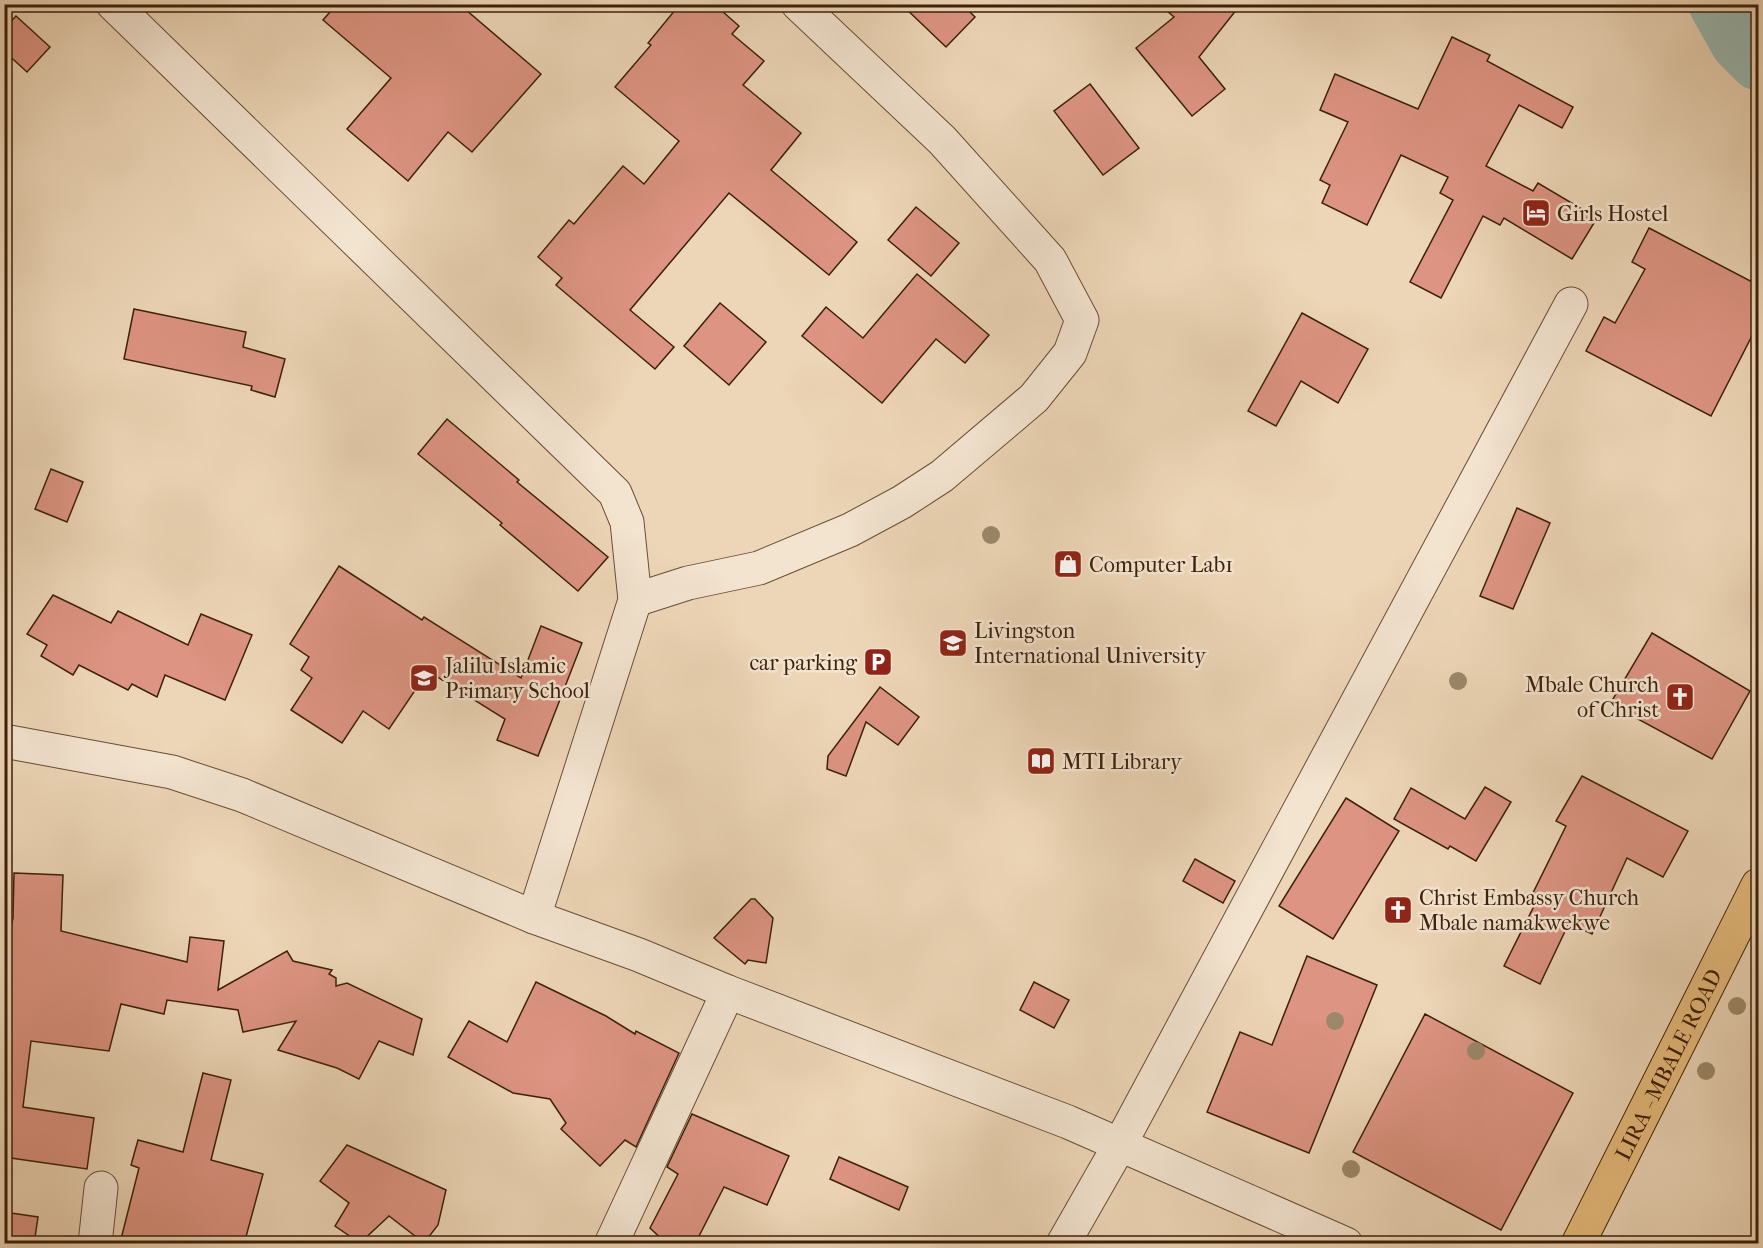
<svg xmlns="http://www.w3.org/2000/svg" width="1763" height="1248" viewBox="0 0 1763 1248" font-family="'IM FELL French Canon',serif">
<style>
.lines{fill:none;stroke-linecap:round;stroke-linejoin:round}
.river{stroke:#99b9b2;stroke-width:57}
.building{fill:#dd9482;stroke:#3c200a;stroke-width:1.5}
.minor-casing{stroke:#684e35;stroke-width:35}
.major-casing{stroke:#3c200a;stroke-width:35}
.minor{stroke:#f3e4d0;stroke-width:33}
.major{stroke:#e6bb7c;stroke-width:33}
.tree{fill:#9c886b}
.labels{text-anchor:middle;stroke-width:5;stroke-linejoin:round;paint-order:stroke}
.poi-label{font-size:22px;fill:#3c200a;stroke:#f3e4d0;text-anchor:start}
.street-label{font-size:22px;fill:#3c200a;stroke:#f3e4d0}
</style>
<rect width="100%" height="100%" fill="#edd6b7"/>
<filter id="stains"><feTurbulence type="fractalNoise" baseFrequency=".00333" numOctaves="4"/><feColorMatrix values="0 0 0 0 .2 0 0 0 0 .09 0 0 0 0 .02 0 0 0 .5 -.17"/></filter>
<radialGradient id="worn" r=".72"><stop offset=".6" stop-color="#630" stop-opacity="0"/><stop offset="1" stop-color="#630" stop-opacity=".3"/></radialGradient>
<g class="lines">
<path class="river" d="M1717,4L1739,43L1758,62"/>
</g>
<g class="building">
<path d="M337,4H459L541,74L472,152L448,132L408,181L347,129L391,78L323,20Z"/>
<path d="M680,4H714L739,26L732,34L764,61L743,85L801,133L771,170L857,242L829,275L729,193L630,310L674,347L655,369L556,285L562,278L538,257L569,220L574,224L623,166L644,184L679,141L615,87L651,45L648,43Z"/>
<path d="M901,4H962L975,17L946,47Z"/>
<path d="M1159,4H1241L1199,57L1225,89L1192,116L1136,48L1174,17Z"/>
<path d="M16,16L50,47L27,72L4,51V29Z"/>
<path d="M1452,37L1490,55L1487,61L1573,107L1562,128L1519,105L1486,166L1533,191L1538,183L1597,218L1572,259L1504,218L1500,225L1483,216L1441,298L1410,282L1453,200L1440,193L1448,177L1401,155L1367,225L1322,203L1330,185L1320,180L1348,122L1320,110L1335,74L1418,109Z"/>
<path d="M1090,84L1139,148L1103,175L1054,111Z"/>
<path d="M916,207L959,243L931,276L888,240Z"/>
<path d="M1649,228L1758,285V324L1711,416L1586,351L1604,317L1615,323L1645,269L1632,262Z"/>
<path d="M917,274L989,335L965,363L936,339L882,403L802,336L826,307L863,338Z"/>
<path d="M720,303L766,342L729,385L684,346Z"/>
<path d="M134,309L246,332L243,347L285,359L275,397L251,390L252,386L124,359Z"/>
<path d="M1302,313L1368,349L1338,403L1301,381L1276,426L1248,411Z"/>
<path d="M447,419L519,480L517,482L608,557L578,591L500,525L502,523L418,454Z"/>
<path d="M51,469L83,482L67,522L35,509Z"/>
<path d="M1517,508L1550,523L1513,609L1480,596Z"/>
<path d="M339,566L422,620L424,617L521,678L541,626L582,643L538,756L497,740L505,719L428,671L389,729L363,711L342,743L291,710L312,678L301,670L309,657L290,644Z"/>
<path d="M53,595L111,623L118,611L188,645L201,614L252,635L225,700L165,675L157,697L132,684L128,690L79,665L73,675L41,656L47,645L27,634Z"/>
<path d="M1652,633L1750,691L1712,759L1610,704Z"/>
<path d="M880,687L919,717L898,745L866,722L846,776L827,769L828,756Z"/>
<path d="M1582,776L1688,831L1663,877L1627,858L1592,934L1569,923L1540,984L1504,966L1534,906L1528,903L1566,826L1556,821Z"/>
<path d="M1485,787L1511,802L1476,861L1450,846L1448,849L1394,819L1411,788L1465,819Z"/>
<path d="M1346,798L1399,831L1333,939L1279,906Z"/>
<path d="M1195,859L1235,881L1223,903L1183,881Z"/>
<path d="M14,873L63,875L61,931L187,962L190,937L224,941L218,990L287,951L293,961L332,970L329,974L336,978V986L347,983L422,1019L413,1055L379,1041L359,1079L337,1068L278,1050L296,1021L243,1032L238,1010L167,1000L164,1014L121,1004L109,1051L31,1041L23,1107L94,1118L87,1169L4,1157V959L13,918Z"/>
<path d="M751,899H755L773,918L766,963L748,960L745,964L714,938Z"/>
<path d="M1307,956L1377,985L1309,1153L1207,1112L1240,1032L1272,1045Z"/>
<path d="M536,982L606,1016L635,1034L636,1031L679,1053L636,1147L625,1140L600,1166L561,1129L566,1123L550,1099L513,1093L448,1057L469,1021L507,1042Z"/>
<path d="M1034,982L1069,1000L1054,1028L1020,1010Z"/>
<path d="M1425,1014L1573,1093L1501,1230L1353,1152Z"/>
<path d="M203,1073L231,1080L211,1160L263,1174L244,1244H141L121,1239L139,1168L131,1165L138,1140L183,1152Z"/>
<path d="M692,1114L789,1156L767,1205L724,1187L695,1244H667L650,1228L678,1174L667,1167Z"/>
<path d="M347,1145L446,1190L438,1225L424,1243L389,1216L360,1243L335,1226L349,1203L320,1181Z"/>
<path d="M839,1157L908,1187L899,1210L830,1179Z"/>
<path d="M4,1212L38,1217L34,1244H4Z"/>
</g>
<g class="lines">
<g class="minor-casing">
<g id="minor">
<path d="M113,4L615,493L627,522L635,600L534,917"/>
<path d="M635,600L688,583L759,568L850,530L902,502L942,476L1034,398L1070,353L1082,320L1050,260L942,140L798,4"/>
<path d="M4,741L172,772L242,795L534,917L639,955L728,992L1068,1122L1346,1244"/>
<path d="M95,1244L101,1188"/>
<path d="M611,1244L728,992"/>
<path d="M1063,1244L1119,1146L1571,304"/>
</g>
</g>
<g class="major-casing">
<g id="major">
<path id="s1" d="M1578,1244L1758,885"/>
</g>
</g>
<use href="#minor" class="minor"/>
<use href="#major" class="major"/>
</g>
<g class="tree">
<circle cx="991" cy="535" r="9"/>
<circle cx="1458" cy="681" r="9"/>
<circle cx="1737" cy="1006" r="9"/>
<circle cx="1335" cy="1021" r="9"/>
<circle cx="1476" cy="1051" r="9"/>
<circle cx="1706" cy="1071" r="9"/>
<circle cx="1351" cy="1169" r="9"/>
</g>
<defs>
<g id="hotel-square" transform="scale(1.5)"><rect x="-9" y="-9" width="18" height="18" rx="4" fill="#8f2418" stroke="#f3e4d0"/><path d="M-6-4.5h1.5V1H6V5H4.5V3h-9V5H-6ZM-4 0a1.8 1.8 0 1 1 3.6 0ZM.5 0V-2.5h3Q6-2.5 6 0Z" fill="#fff"/></g>
<g id="shop-square" transform="scale(1.5)"><rect x="-9" y="-9" width="18" height="18" rx="4" fill="#8f2418" stroke="#f3e4d0"/><path d="M-5-2.5h2.3a2.7 3.5 0 0 1 5.4 0H5L5.5 6h-11ZM-1.5-2.5h3a1.5 2.3 0 0 0-3 0Z" fill="#fff"/></g>
<g id="university-square" transform="scale(1.5)"><rect x="-9" y="-9" width="18" height="18" rx="4" fill="#8f2418" stroke="#f3e4d0"/><path d="M0-5L7-2L0 1L-7-2ZM-4 1L0 2.5L4 1V4Q0 6-4 4Z" fill="#fff"/></g>
<g id="parking-square" transform="scale(1.5)"><rect x="-9" y="-9" width="18" height="18" rx="4" fill="#8f2418" stroke="#f3e4d0"/><path d="M-3.5-5.5H1a3.5 3.5 0 0 1 0 7H-1V5.5H-3.5ZM-1-3.4V-.6H.8a1.4 1.4 0 0 0 0-2.8Z" fill="#fff"/></g>
<g id="school-square" transform="scale(1.5)"><rect x="-9" y="-9" width="18" height="18" rx="4" fill="#8f2418" stroke="#f3e4d0"/><path d="M0-5L7-2L0 1L-7-2ZM-4 1L0 2.5L4 1V4Q0 6-4 4Z" fill="#fff"/></g>
<g id="church-square" transform="scale(1.5)"><rect x="-9" y="-9" width="18" height="18" rx="4" fill="#8f2418" stroke="#f3e4d0"/><path d="M-1.2-6h2.4v3.5h3.3v2.4h-3.3V6h-2.4V-.1h-3.3v-2.4h3.3Z" fill="#fff"/></g>
<g id="library-square" transform="scale(1.5)"><rect x="-9" y="-9" width="18" height="18" rx="4" fill="#8f2418" stroke="#f3e4d0"/><path d="M-6-4Q-3-5.5-.7-3.5V5Q-3 3-6 4ZM6-4Q3-5.5 .7-3.5V5Q3 3 6 4Z" fill="#fff"/></g>
</defs>
<g fill-rule="evenodd">
<use href="#hotel-square" x="1536" y="213"/>
<use href="#shop-square" x="1068" y="564"/>
<use href="#university-square" x="953" y="643"/>
<use href="#parking-square" x="878" y="662"/>
<use href="#school-square" x="424" y="678"/>
<use href="#church-square" x="1680" y="697"/>
<use href="#library-square" x="1041" y="761"/>
<use href="#church-square" x="1398" y="910"/>
</g>
<g class="labels">
<g class="poi-label">
<text x="1557" y="221">Girls Hostel</text>
<text x="1089" y="572">Computer Lab1</text>
<text x="974" y="638">Livingston<tspan x="974" dy="25">International University</tspan></text>
<text x="857" y="670" text-anchor="end">car parking</text>
<text x="445" y="673">Jalilu Islamic<tspan x="445" dy="25">Primary School</tspan></text>
<text x="1659" y="692" text-anchor="end">Mbale Church<tspan x="1659" dy="25">of Christ</tspan></text>
<text x="1062" y="769">MTI Library</text>
<text x="1419" y="905">Christ Embassy Church<tspan x="1419" dy="25">Mbale namakwekwe</tspan></text>
</g>
<g class="street-label">
<text dy="8" stroke="none"><textPath href="#s1" startOffset="201">LIRA - MBALE ROAD</textPath></text>
</g>
</g>
<rect width="1763" height="1248" fill="none" stroke="#edd6b7" stroke-width="24"/>
<rect x="6" y="6" width="1751" height="1236" fill="none" stroke="#3c200a" stroke-width="3"/>
<rect x="12" y="12" width="1739" height="1224" fill="none" stroke="#3c200a" stroke-width="1.5"/>
<rect width="100%" height="100%" filter="url(#stains)"/>
<rect width="100%" height="100%" fill="url(#worn)"/>
</svg>
